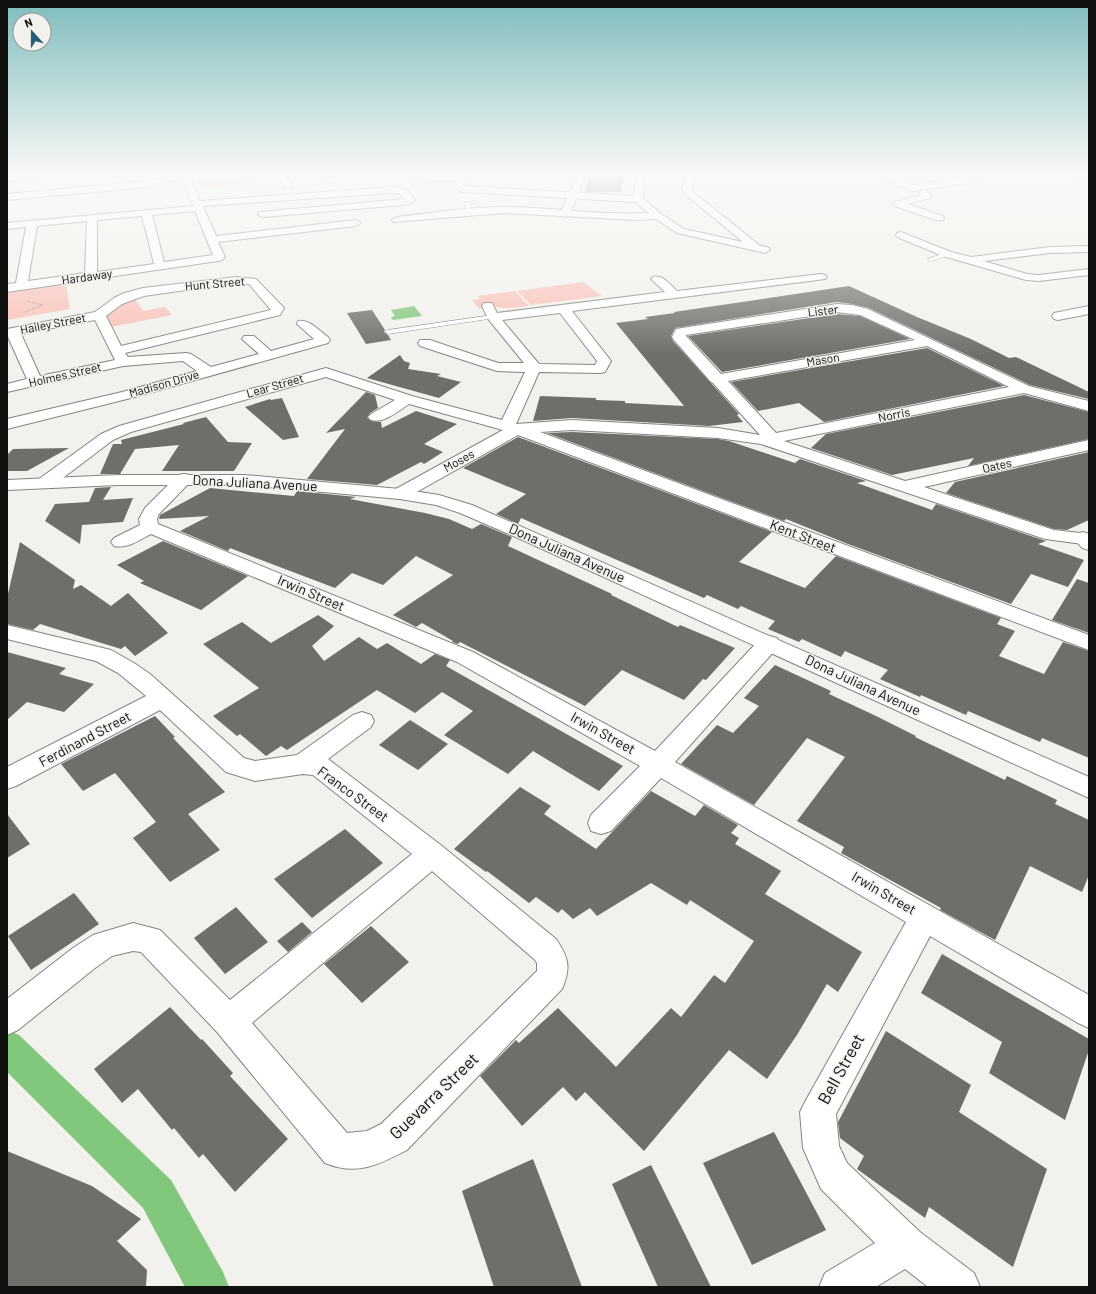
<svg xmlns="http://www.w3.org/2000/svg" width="1096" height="1294" viewBox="0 0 1096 1294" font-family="Barlow,sans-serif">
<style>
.green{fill:#fac1b9}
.water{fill:#81c77c}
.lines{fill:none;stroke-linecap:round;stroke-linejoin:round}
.canal{fill:#81c77c;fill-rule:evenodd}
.building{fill:#6e6e6b}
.service-casing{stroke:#858481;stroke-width:1}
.minor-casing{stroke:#858481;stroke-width:2}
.tertiary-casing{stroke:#858481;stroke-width:2}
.path{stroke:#7c7b79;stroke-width:1.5;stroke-dasharray:0.5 1.5;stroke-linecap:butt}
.service{fill:#fff;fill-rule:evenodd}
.minor{fill:#fff;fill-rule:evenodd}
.tertiary{fill:#fff;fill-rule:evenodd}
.labels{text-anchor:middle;stroke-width:3;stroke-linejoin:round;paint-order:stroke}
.far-street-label{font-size:12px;fill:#111110;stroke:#f2f1ed}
.street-label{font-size:14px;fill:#111110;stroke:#f2f1ed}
.near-street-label{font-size:17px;fill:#111110;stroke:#f2f1ed}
</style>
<rect width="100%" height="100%" fill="#f2f1ed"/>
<g class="green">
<path d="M225,175H251L254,182L229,184Z"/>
<path d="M223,176L228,186L202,189L198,178Z"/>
<path d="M583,282L602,296L531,305L517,291Z"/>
<path d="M66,283L70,309L7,320V290Z"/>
<path d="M515,291L529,306C516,307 498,312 488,302L484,303L485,308L479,309L472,300L480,299L478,296Z"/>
<path d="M134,298L143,311L165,307L172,315L111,327L105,315L123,302Z"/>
</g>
<path class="water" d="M414,306L422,316L393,320L391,317L395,316L391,310Z"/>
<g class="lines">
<path class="canal" d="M7,1030L19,1035L171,1180L223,1272L229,1287H185L143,1208L7,1072Z"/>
</g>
<g class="building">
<path d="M589,175H624L621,192H585Z"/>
<path d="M849,286L917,317L971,339L1009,358L1016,357L1089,392V399L1030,385L869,308L852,304L837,302L675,328L671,336L673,341L739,414L737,415L743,422L709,426L572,418L533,421L540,396L596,398V400L625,401V403L684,406L616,323L648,319L645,317L675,313L674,312Z"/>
<path d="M372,310L385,330L384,332L388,335L391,340L366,344L347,313Z"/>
<path d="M837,314L860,316L910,339L722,372L688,336Z"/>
<path d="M927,348L1004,386L824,422L799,403L758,411L731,382Z"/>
<path d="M400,355L404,361L410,363L408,369L441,374L437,376L461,382L439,398L367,378Z"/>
<path d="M366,392L375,395L378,408L370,413L367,418L371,421L381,422L382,428L416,411L457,424L424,444L443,452L424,464L421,462L377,485L307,479L345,429L326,433Z"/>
<path d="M1024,395L1089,412V439L968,466L974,458L892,475L811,448L826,434Z"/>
<path d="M282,398L299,437L283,440L245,407L270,399L271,400Z"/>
<path d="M206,417L228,442L252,443L234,471H162L179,445L135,449L120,474H100L113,444H122L121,440L184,424L183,423Z"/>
<path d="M572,432L718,439L729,441L795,463L800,459L866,481L857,483L932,510L936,504L1046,541L1038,544L1084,560L1068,587L1031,574L1011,604L848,544L786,519L784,521L547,433Z"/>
<path d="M518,437L772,532L739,562L805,588L836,556L1001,618L997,624L1015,631L999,656L1044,674L1063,642L1089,651V758L1042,738L1040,742L968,711L966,715L921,695L920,697L880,679L888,670L845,651L841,657L802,639L799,642L768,629L775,621L741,606L738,609L707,595L704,598L521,518L518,524L496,514L526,494L463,468Z"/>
<path d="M69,448L27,471H7V455L13,449Z"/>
<path d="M1089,452V520L1067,530L1054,529L946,493L955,482Z"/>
<path d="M111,487L103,500L133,498L123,522L82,525L80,544L45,521L55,504L89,502L95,488Z"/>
<path d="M210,488L294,496L297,491L356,497L350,499L425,513L449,519L472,529L481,524L512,537L508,546L612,594L611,595L678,627L680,625L735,648L706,680L703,679L684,700L622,670L585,706L460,642L458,644L452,642L453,641L422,623L416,627L393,615L453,575L416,556L383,585L352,573L335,588L230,548L228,551L180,531L209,516L159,519L160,515Z"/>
<path d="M163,541L248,576L201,610L140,583L144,581L117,565Z"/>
<path d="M20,542L75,580L73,589L81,585L111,606L128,593L168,633L135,656L125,646L121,649L40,624L33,630L7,624V598Z"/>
<path d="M1077,579L1089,583V633L1052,620Z"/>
<path d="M318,615L334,626L312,646L324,661L359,637L377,649L387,643L421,664L435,654L450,660L446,666L623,766L599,791L533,751L508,774L444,735L473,711L442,692L415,713L377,690L287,750L281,746L266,756L240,734L237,736L213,716L259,688L203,644L242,622L271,643Z"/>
<path d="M7,652L66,668L59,674L94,684L64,712L27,702L7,720Z"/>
<path d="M775,665L831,691L829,694L874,715L916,736L915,737L1005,780L1007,776L1057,800L1055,804L1089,820V875L1082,892L1030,866L995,940L940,910L941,908L841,853L844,847L797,821L845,757L807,738L754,805L681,764L717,725L733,733L759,706L744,698Z"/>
<path d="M155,716L175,737L173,738L225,792L188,814L220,850L170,882L133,838L156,822L115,773L83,791L61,764Z"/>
<path d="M410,720L448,744L418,770L379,745Z"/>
<path d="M520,787L551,806L544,814L596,849L651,791L695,816L704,805L738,825L731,833L739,838L735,844L781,871L765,894L862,952L838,992L827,984L797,1035L767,1079L729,1050L644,1151L585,1092L576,1101L563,1087L522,1126L480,1076L516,1040L519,1043L558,1008L616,1067L671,1008L681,1017L714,975L725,983L754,941L690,900L687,905L651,883L597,916L590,908L573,919L562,909L558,913L536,897L529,903L487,871L486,872L454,849Z"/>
<path d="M7,814L30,844L7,858Z"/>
<path d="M345,829L383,863L312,918L274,879Z"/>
<path d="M74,893L99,924L31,970L8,936Z"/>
<path d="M236,907L268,942L225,974L194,938Z"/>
<path d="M302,922L312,932L288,952L277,941Z"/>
<path d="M371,926L409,962L362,1003L324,964Z"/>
<path d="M942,954L1089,1039V1050L1065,1120L989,1073L1002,1042L921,993Z"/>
<path d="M170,1007L201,1040L202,1039L233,1073L230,1076L288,1139L235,1192L203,1154L199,1158L174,1128L172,1130L138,1089L122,1103L94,1069Z"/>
<path d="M886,1031L971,1085L959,1112L1047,1169L1013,1267L929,1207L925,1218L857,1169L864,1156L840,1138L838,1122Z"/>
<path d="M774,1132L826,1230L752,1265L703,1163Z"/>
<path d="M7,1151L92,1186L141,1219L117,1241L147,1270L146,1287H7Z"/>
<path d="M533,1159L582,1287H494L462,1191Z"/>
<path d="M651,1165L711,1287H658L612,1184Z"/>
</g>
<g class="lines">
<g class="service-casing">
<g id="service">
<path d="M475,201V203L469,204L473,212L469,213L464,203Z"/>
<path d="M947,252L950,254L949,255L931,261L928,259Z"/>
<path d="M493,315L495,316V318L388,334L385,332L388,330Z"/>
</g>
</g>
<g class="minor-casing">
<g id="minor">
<path d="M7,175H46L42,178L7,181Z"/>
<path d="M176,175H189L200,201L391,187L406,189L415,200L413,202L403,205L263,217L260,216L258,214L260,212L404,199L400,194L391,193L203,206L216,236L356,220L361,223L356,226L218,242L225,257L222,260L218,261L7,292V284L16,283L26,227L7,229V223L193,206L182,178L139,188L7,200V194L139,182ZM195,211L213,255L164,262L152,215ZM142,216L154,264L97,272V220ZM87,221L85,273L28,281L37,226Z"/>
<path d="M278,175H286L292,185L291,187H285Z"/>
<path d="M324,175H332L336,181L335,183H329Z"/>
<path d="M408,175H470L463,185L464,186L634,196L636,175H644L643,198L661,214L684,229L743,242L686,195L682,189L686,175H694L692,189L693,192L759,245L769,248L770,250L765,253L677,233L656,219L637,220L504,213L393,222L392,220L397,217C432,213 468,207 503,207C552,207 600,216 649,213L635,202L462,192L453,186L457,181L421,180L409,177Z"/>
<path d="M879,175H890L913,185L976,176L980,179L976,182L912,191L880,177Z"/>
<path d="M1067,175H1079L1089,178V184L1068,177Z"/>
<path d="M924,190L927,191L932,196L930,198L908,204L943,216L944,218L943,220H935L895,206L893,204L895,202L921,195L919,193L921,191Z"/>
<path d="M901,232L951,252L971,257L1050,247L1089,246V252L1050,253L984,261L1027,274L1039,275L1089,269V275L1039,281L1026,280L943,256L897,237L896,235L897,233Z"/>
<path d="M821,274L825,275L827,277L825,279L572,311L611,361L605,372L600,373L539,372L516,424L572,420L718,428L760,435L713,383L711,382L674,340L672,337L676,329L837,304L852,305L868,309L1029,386L1089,401V411L1024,393L784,441L905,481L1089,440V450L924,487L1054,530L1089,534V542L1083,544L1045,539L761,444L718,438L572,430L540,432L1089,635V650L518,435L406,498L400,499L394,498L391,494L394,490L503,430L409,404C398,411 384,424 371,420L368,417L371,414L395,400L326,377L131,432L113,440L51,487L45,488L39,487L36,483L39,479L101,434L119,426L326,368L412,396L502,420L525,372L497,371L420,346L418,343L420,340H430L498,363H524L489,320L482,306L484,303H492L497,313L665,292L651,279L653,277C663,274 670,285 677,291ZM837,312L860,315L915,340L721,374L686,336V335ZM560,313L597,361L595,365L539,364L502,320ZM927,346L1009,387L776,433L728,381Z"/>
<path d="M236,277L256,279L284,308L280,315L125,353L128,357L186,353L191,354L211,367L259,354L242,339L244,336H254L271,351L314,339L297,324L298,321C310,319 319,331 328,337L330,340L328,343L131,398L7,429V419L122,392L197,371L183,361L123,366L7,392V384L27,379L8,337H7V329L95,312L114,298L124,293L143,288ZM236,283L249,284L271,310L121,346L106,316L122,304L144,296ZM95,320L115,360L40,376L21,334Z"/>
<path d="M1089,306V314L1058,320L1054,319L1052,316L1054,313Z"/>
<path d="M184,474L190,475L193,479L159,514L157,519L158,524L473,652L655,751L761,638L769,636L777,638L780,643L777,648L675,762L1089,995V1028L1078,1023L930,936L836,1114L839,1146L847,1163L920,1232L974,1273L980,1287H928L905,1269L876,1287H819L825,1273L875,1243L821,1189L803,1148L800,1112L806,1100L906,922L661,778L611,831L601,834L591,831L588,823L591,815L640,766L457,662L151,534C139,540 128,549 114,546L111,542L114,538L140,525L139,519L145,508L178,475Z"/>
<path d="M7,625L111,650L134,663L150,674L244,758L255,761L297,755L353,715L362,712L371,715L374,721L371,727L328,759L442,846L556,939C569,958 571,968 562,989L407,1150C378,1165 357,1176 325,1163L217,1032L141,952L133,951L112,956L95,968L18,1030L7,1035V999L73,948L93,935L133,923L160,930L230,1000L412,854L313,775L303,774L255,781L226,772L160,710L16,786L7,789V767L146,696L118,673L96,661L7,639ZM432,871L534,959L537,963V971L381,1124L367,1131L347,1133L252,1023Z"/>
</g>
</g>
<g class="tertiary-casing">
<g id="tertiary">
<path d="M578,175H586L570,214L565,217L562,216L560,214Z"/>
<path d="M118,475H245L400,489L439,495L472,505L1089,777V798L518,538L460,513L436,505L400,499L245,485H118L7,490V480Z"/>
<path d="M1083,532L1089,534V550L1082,548L1074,538L1076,534Z"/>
</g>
</g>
<path class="path" d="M25,312L42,305L27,301"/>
<use href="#service" class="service"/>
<use href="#minor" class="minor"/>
<use href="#tertiary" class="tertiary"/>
</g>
<linearGradient id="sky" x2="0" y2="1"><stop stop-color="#7fbcbd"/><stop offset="0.49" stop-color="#f9f9f7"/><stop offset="1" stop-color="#f9f9f7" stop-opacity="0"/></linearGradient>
<rect width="1096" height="356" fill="url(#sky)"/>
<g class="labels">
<g class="far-street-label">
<text transform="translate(87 277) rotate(-8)" y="4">Hardaway</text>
<text transform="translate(215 284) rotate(-5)" y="4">Hunt Street</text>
<text transform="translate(823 311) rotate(-7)" y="4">Lister</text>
<text transform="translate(53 324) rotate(-11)" y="4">Hailey Street</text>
<text transform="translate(823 360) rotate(-10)" y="4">Mason</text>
<text transform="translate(65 375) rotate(-13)" y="4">Holmes Street</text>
<text transform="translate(164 384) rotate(-16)" y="4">Madison Drive</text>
<text transform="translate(275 386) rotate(-16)" y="4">Lear Street</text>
<text transform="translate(894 415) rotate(-11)" y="4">Norris</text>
<text transform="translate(459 461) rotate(-29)" y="4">Moses</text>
<text transform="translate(997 466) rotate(-13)" y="4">Oates</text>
</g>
<g class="street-label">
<text transform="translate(255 483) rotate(3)" y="5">Dona Juliana Avenue</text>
<text transform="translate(803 536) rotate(21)" y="5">Kent Street</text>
<text transform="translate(567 553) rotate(24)" y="5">Dona Juliana Avenue</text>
<text transform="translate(311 593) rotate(23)" y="5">Irwin Street</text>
<text transform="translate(863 685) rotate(25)" y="5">Dona Juliana Avenue</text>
<text transform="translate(603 733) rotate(29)" y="5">Irwin Street</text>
<text transform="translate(85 739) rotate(-28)" y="5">Ferdinand Street</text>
<text transform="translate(353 794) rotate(36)" y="5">Franco Street</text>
<text transform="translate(884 893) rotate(30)" y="5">Irwin Street</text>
</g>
<g class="near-street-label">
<text transform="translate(841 1069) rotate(-61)" y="6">Bell Street</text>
<text transform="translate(434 1096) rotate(-44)" y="6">Guevarra Street</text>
</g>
</g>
<rect width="1096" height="1294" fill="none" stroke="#111110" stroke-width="16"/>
<g transform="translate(32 32) rotate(339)"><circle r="19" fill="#f2f1ed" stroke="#989795"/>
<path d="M0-3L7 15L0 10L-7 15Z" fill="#235d76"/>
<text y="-6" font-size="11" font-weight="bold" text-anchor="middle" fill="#111110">N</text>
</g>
</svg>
